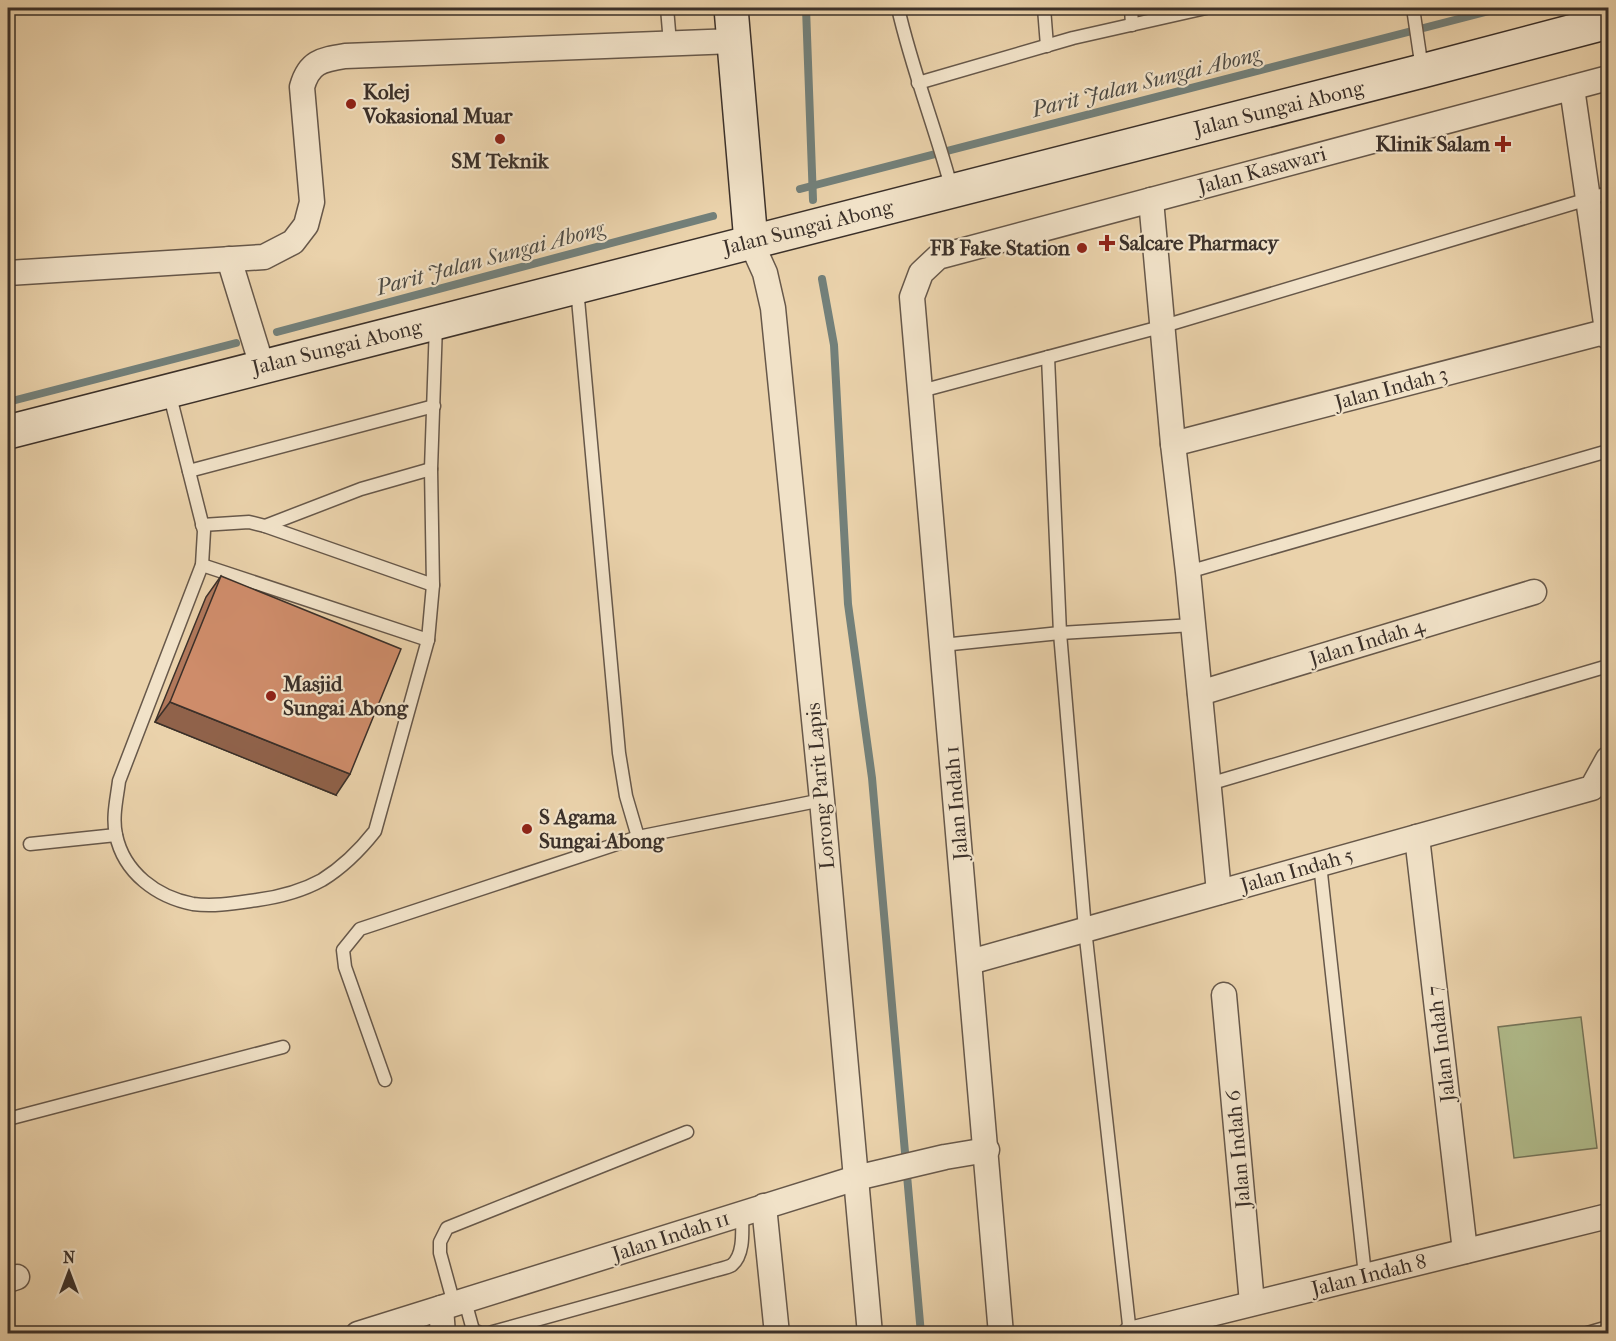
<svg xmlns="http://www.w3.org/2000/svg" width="1616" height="1341" viewBox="0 0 1616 1341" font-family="'IM FELL French Canon',serif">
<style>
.green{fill:#b1bd8d;stroke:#76765b;stroke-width:1.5}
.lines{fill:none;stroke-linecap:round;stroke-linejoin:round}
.stream{stroke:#73807a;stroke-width:8}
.lane-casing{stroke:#67584a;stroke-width:15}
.street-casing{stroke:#67584a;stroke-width:27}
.secondary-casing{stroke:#3b3029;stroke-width:36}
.lane{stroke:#f1e2c8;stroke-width:12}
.street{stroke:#f1e2c8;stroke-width:24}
.secondary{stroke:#f1e2c8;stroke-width:33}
.wall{fill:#b1785b;stroke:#3b3029;stroke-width:1.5}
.shaded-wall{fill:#90624a;stroke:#3b3029;stroke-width:1.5}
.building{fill:#ce8c6a;stroke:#3b3029;stroke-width:1.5}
.poi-dot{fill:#8f2418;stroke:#f1e2c8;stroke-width:2}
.labels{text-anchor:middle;stroke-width:4.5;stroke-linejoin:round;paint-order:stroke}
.poi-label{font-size:21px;font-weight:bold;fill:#3b3029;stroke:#f1e2c8;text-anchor:start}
.street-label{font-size:21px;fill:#3b3029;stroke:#f1e2c8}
.water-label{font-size:22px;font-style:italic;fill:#4e4b44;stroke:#f1e2c8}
</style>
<rect width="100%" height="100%" fill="#ead2ab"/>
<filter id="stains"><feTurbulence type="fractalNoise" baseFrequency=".00333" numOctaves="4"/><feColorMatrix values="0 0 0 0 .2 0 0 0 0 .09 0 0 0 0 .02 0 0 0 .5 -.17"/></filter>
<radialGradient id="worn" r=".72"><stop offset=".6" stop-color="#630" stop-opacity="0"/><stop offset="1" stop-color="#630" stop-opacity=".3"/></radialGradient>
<path class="green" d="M1581,1017L1597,1148L1514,1158L1498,1027Z"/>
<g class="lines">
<g class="stream">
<path d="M806,8L813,200"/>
<path d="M800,189L1501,8"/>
<path d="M822,279L834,345L848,604L872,778L921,1334"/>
<path d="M277,332L713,216"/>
<path d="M8,402L236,343"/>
</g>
<g class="lane-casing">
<g id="lane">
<path d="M667,8L670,43"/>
<path d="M898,8C912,70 936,129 952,190"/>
<path d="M1044,8L1047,46"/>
<path d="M1131,8L1132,25"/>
<path d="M1413,8L1422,69"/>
<path d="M918,83L1073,38L1206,8"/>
<path d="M577,288L619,753L626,796L638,837L822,800"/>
<path d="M1048,357L1060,633L1085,929L1130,1334"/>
<path d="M921,391L1164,326L1608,193"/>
<path d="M169,392L204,531L202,565L119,781C117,798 112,817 116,835C124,873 157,897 193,904C214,907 236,903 257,900C279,897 302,891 322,880C343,867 360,850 375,831L428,640L433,585L431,469L436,324"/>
<path d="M189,471L434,406"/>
<path d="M202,525L249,522L265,526L433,585"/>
<path d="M265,526L361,489L431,469"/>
<path d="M202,565L428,640"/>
<path d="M1188,572L1608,451"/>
<path d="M942,645L1060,633L1193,625"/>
<path d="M1209,784L1608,666"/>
<path d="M30,844L116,835"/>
<path d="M1320,864L1365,1275"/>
<path d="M385,1080L345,967L343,950L360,929L638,837"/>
<path d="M8,1119L283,1047"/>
<path d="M465,1301L473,1330L481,1333H489L713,1271C719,1269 727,1268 732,1265C745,1254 742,1229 742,1213"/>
<path d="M454,1304L440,1253V1242L447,1228L687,1132"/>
<path d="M1584,1334L1608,1327"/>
</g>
</g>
<g class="street-casing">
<g id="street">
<path d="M1572,88L1608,337"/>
<path d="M1151,200L1173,444L1188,572L1219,892"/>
<path d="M751,242L765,273L773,308L822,800L870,1334"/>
<path d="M229,259L262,366"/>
<path d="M8,273L264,257L293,242L306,225L312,202L302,87C309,62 321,60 345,56L734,41"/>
<path d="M1173,444L1608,331"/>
<path d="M1200,693L1534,592"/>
<path d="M1417,837L1465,1251"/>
<path d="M970,962L1592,788L1608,759"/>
<path d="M1224,995L1252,1303"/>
<path d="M764,1206L777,1334"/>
<path d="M8,1280L17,1277"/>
<path d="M441,1308L443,1334"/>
<path d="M358,1334L856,1178L945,1157L987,1150"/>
<path d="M1001,1334L912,297L921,273L938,257L1608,78"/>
<path d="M1130,1334L1608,1216"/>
</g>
</g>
<g class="secondary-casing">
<g id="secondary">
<path d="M731,8L751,242"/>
<path d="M8,432L1422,71L1608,22"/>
</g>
</g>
<use href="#lane" class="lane"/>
<use href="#street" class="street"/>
<use href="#secondary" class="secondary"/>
</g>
<path class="wall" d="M221,576L336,795L155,722L206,597Z"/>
<path class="shaded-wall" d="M170,702L350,774L336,795L155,722Z"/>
<path class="building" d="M221,576L401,649L350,774L170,702Z"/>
<g class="poi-dot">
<circle cx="351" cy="104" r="6"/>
<circle cx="500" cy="139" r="6"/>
<path d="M1500 135h6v6h6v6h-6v6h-6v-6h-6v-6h6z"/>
<path d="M1104 234h6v6h6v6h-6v6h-6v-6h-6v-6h6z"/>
<circle cx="1082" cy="248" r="6"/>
<circle cx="271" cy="696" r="6"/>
<circle cx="527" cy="829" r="6"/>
</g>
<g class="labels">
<g class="poi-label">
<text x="363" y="99">Kolej<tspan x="363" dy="24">Vokasional Muar</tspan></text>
<text x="1490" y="151" text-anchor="end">Klinik Salam</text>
<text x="500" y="168" text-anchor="middle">SM Teknik</text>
<text x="1119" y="250">Salcare Pharmacy</text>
<text x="1070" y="255" text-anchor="end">FB Fake Station</text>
<text x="283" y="691">Masjid<tspan x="283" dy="24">Sungai Abong</tspan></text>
<text x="539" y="824">S Agama<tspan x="539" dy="24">Sungai Abong</tspan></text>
</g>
<g class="street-label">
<text transform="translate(1279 108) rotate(-14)" y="7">Jalan Sungai Abong</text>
<text transform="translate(1262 170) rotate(-15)" y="7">Jalan Kasawari</text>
<text transform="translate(808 227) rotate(-14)" y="7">Jalan Sungai Abong</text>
<text transform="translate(337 347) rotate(-14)" y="7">Jalan Sungai Abong</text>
<text transform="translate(1391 388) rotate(-15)" y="7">Jalan Indah 3</text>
<text transform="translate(1367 642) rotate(-17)" y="7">Jalan Indah 4</text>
<text transform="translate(820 786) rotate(-95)" y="7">Lorong Parit Lapis</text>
<text transform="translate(956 803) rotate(-95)" y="7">Jalan Indah 1</text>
<text transform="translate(1297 870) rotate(-16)" y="7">Jalan Indah 5</text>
<text transform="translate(1441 1044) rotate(-97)" y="7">Jalan Indah 7</text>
<text transform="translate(1238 1149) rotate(-95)" y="7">Jalan Indah 6</text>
<text transform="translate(671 1236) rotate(-18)" y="7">Jalan Indah 11</text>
<text transform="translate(1369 1275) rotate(-14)" y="7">Jalan Indah 8</text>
</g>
<g class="water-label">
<text transform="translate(1146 81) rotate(-14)" y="8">Parit Jalan Sungai Abong</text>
<text transform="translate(490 257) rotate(-15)" y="8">Parit Jalan Sungai Abong</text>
</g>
</g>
<rect width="1616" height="1341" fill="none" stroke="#ead2ab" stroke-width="30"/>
<rect x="9" y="9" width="1598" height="1323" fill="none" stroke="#3b3029" stroke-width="3"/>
<rect x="15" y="15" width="1586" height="1311" fill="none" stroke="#3b3029" stroke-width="1.5"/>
<g transform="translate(69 1272)" stroke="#f1e2c8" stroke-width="4.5" paint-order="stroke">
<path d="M0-4.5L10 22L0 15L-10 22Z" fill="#3b3029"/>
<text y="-9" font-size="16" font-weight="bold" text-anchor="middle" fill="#3b3029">N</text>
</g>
<rect width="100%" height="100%" filter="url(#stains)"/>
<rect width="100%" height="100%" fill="url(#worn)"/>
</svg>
